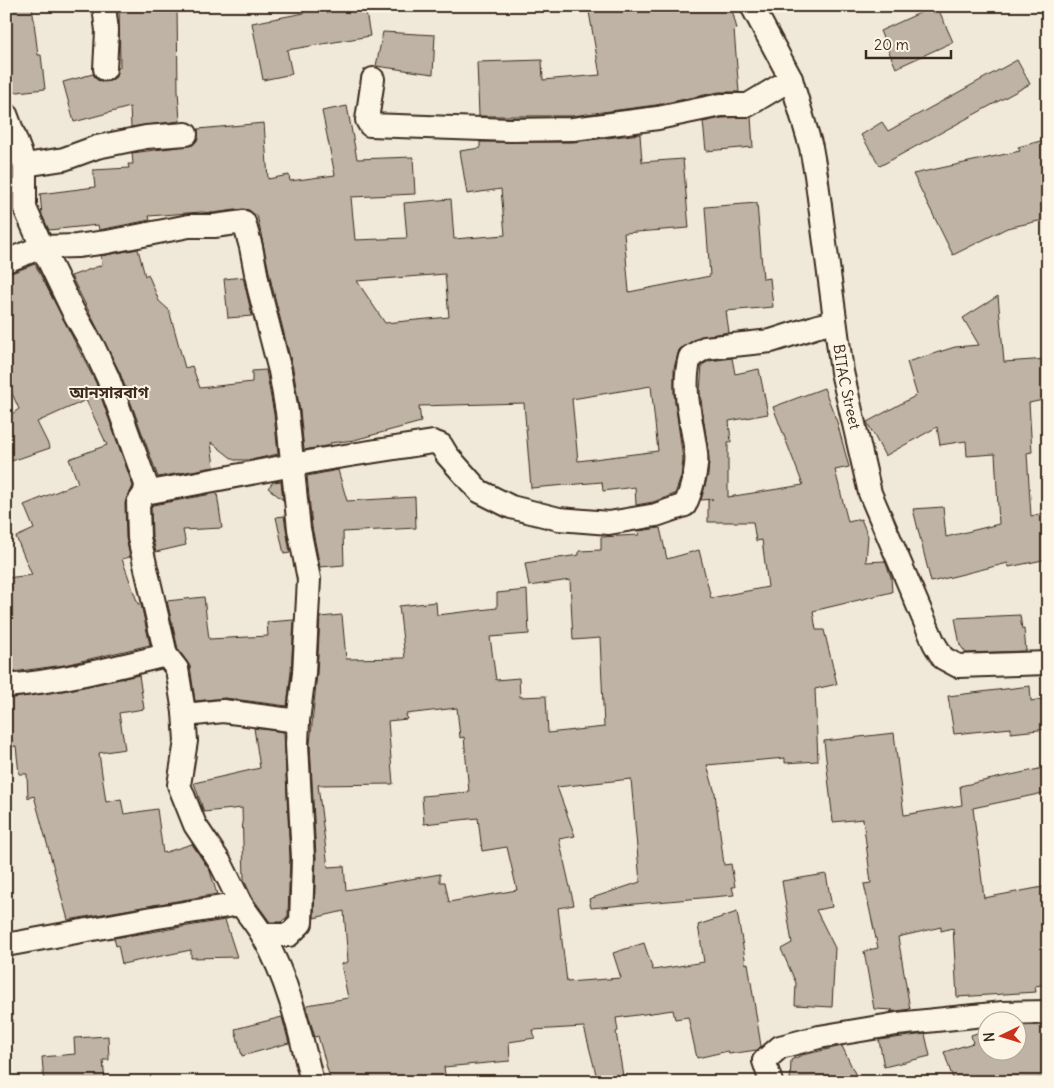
<svg xmlns="http://www.w3.org/2000/svg" width="1054" height="1088" viewBox="0 0 1054 1088" font-family="Delius,'Noto Sans Bengali',sans-serif">
<style>
.building{fill:#beb3a4;stroke:#3b2a1e;fill-rule:evenodd}
.lines{fill:none;stroke-linecap:round;stroke-linejoin:round}
.minor-casing{stroke:#3b2a1e;stroke-width:26}
.minor{stroke:#fcf5e5;stroke-width:22}
.labels{text-anchor:middle;stroke-width:4;stroke-linejoin:round;paint-order:stroke}
.street-label{font-size:15px;fill:#3b2a1e;stroke:#fcf5e5}
.neighbourhood-label{font-size:16px;font-weight:bold;fill:#3b2a1e;stroke:#fcf5e5}
</style>
<rect width="100%" height="100%" fill="#f0e9d9"/>
<filter id="ink" filterUnits="userSpaceOnUse"><feTurbulence type="fractalNoise" baseFrequency=".02" numOctaves="2"/><feDisplacementMap in="SourceGraphic" scale="10" xChannelSelector="R" yChannelSelector="G"/><feConvolveMatrix kernelMatrix="1 2 1 2 8 2 1 2 1" color-interpolation-filters="sRGB"/></filter>
<g filter="url(#ink)">
<g class="building">
<path d="M6,6H32L38,55H41L45,89L8,93L6,80Z"/>
<path d="M119,6H177L178,91L180,121L131,127L130,107L74,122L63,82L93,74L97,80L104,82L110,81L116,77L118,68L120,67Z"/>
<path d="M303,6H365L370,36L287,50L292,74L263,80L252,23L304,13Z"/>
<path d="M588,6H731L737,29L734,30L739,92H719L656,105L572,116H479L477,62L542,60L543,80L600,75Z"/>
<path d="M935,6H937L953,42L896,68L880,31Z"/>
<path d="M383,32L435,35L433,74L376,66Z"/>
<path d="M1017,60L1030,84L880,166L861,135L882,122L888,131Z"/>
<path d="M347,106L357,159L413,157L415,194L351,197L355,240L407,238L404,203L451,199L454,239L505,235L501,189L467,194L460,151L480,148V142H573L640,134L642,162L683,159L689,228L624,233L629,292L710,276L705,207L757,203L763,279L770,278L773,307L726,311L729,332L699,337L679,350L674,368V394L683,459L681,477L675,494L653,502L636,505L635,487L603,491L602,482L531,488L524,403L419,406L421,422L354,440L330,443L331,445L304,450L300,411L293,369L272,286L257,215H255L249,210L243,209L213,213L201,212L149,216L150,220L99,230L98,225L49,230L42,215L40,194L95,187L93,170L129,168L128,164H133L132,153L193,145L198,139V129L264,123L268,179L289,175L290,181L335,175L322,111ZM445,274L449,317L385,323L357,281ZM651,386L658,451L578,461L572,399Z"/>
<path d="M751,117L753,147L706,151L703,122L722,118Z"/>
<path d="M1048,139V219L1007,228L953,255L913,174L1020,151L1018,147Z"/>
<path d="M138,249L145,276L148,274L159,301L169,310L185,368L192,366L200,388L252,382V371L266,370L274,414L278,454L251,460H234L211,442L214,467L158,477L120,373L71,276L102,265L101,256Z"/>
<path d="M35,264L96,383L133,486L125,503L126,538L130,557L122,559L138,604H141L150,645L64,665L6,673V578L32,575L16,537L34,529L24,505L78,483L69,459L107,445L86,400L37,422L50,448L6,463V418L19,409L6,380V275Z"/>
<path d="M243,277L252,316L228,318L224,279Z"/>
<path d="M998,296L1004,362L1048,359V399L1029,403L1032,452L1027,453L1031,516L1048,512V559L1009,567L1008,563L931,582L913,509L943,507L946,537L999,524L995,454L967,456L966,441L940,445L937,427L885,456L867,422L917,395L907,362L955,347L979,345L963,318Z"/>
<path d="M732,358L735,374L759,369L768,414L729,421L731,442H728V497L803,485L773,407L824,388L837,422L849,467L835,470L848,522L861,519L868,536L866,562L885,561L891,577L892,592L813,611L816,630H824L837,684L815,689L818,761L785,763V758L707,765L715,793L724,865L731,864L735,887H732L734,895L591,908L589,899L640,882L631,779L557,787L575,836L559,839L574,905L558,908L567,982L621,978L613,953L644,943L653,970L704,962L698,925L737,912L746,964L748,963L761,1046L757,1050L729,1054L728,1051L697,1058L688,1017L675,1019L673,1010L616,1018L618,1031L616,1032L624,1082H598L584,1027L533,1030L535,1038L509,1042L510,1061L444,1067L446,1082H331L318,1036L315,1037L307,1010V1005L348,998L341,964L348,962L344,911L314,918L316,857L310,744L317,674L320,617L342,615L346,659L405,658L399,606L436,602L437,615L497,608V593L527,590L529,634L490,637L496,680L519,678L520,697L546,696L548,733L604,727L600,638L573,640L570,580L529,586L525,563L579,555V551L601,550V537L639,535L638,531L660,528L667,559L699,550L711,598L768,587L762,540L756,541L753,522H708V500L713,499L701,500L708,475L709,460L700,392L702,365L709,361ZM457,708L460,738L464,737L469,792L422,796L424,824L478,818L482,851L507,847L517,890L449,902L445,882H440V874L346,890L344,866L328,867L318,785L393,784L388,721L407,719L406,714Z"/>
<path d="M338,470L347,501L415,497L416,528L343,532L344,565L320,567L312,527L307,476Z"/>
<path d="M281,481L283,500L268,488L273,482Z"/>
<path d="M217,493L222,528L183,530L186,545L156,552L152,536L151,507L153,505Z"/>
<path d="M284,516L290,553L284,554L276,517Z"/>
<path d="M204,597L209,639L268,636L267,622L294,620L291,672L287,706L225,698L195,701L190,666L178,649L167,601Z"/>
<path d="M1020,615L1022,629H1024L1026,651L966,653L960,645L955,618Z"/>
<path d="M139,675L144,709L119,713L125,749L99,753L106,802L121,799L124,814L157,809L163,853L192,844L210,871L217,894L68,920L34,796L28,798L27,774H19L16,746L6,748V699L69,690Z"/>
<path d="M1030,686L1031,701L1048,698V729L1011,733V728L954,734L948,696Z"/>
<path d="M254,728L284,732L290,858L288,916L281,922H270L252,897L244,880L242,808L204,812L194,783L260,768Z"/>
<path d="M894,733L904,815L962,805L960,786L1048,767V792L973,808L984,898L1048,886V984L1035,986L1036,992L957,997L953,928L941,931V927L898,937L910,1009L890,1012L893,1010L874,1009L864,951L878,948L864,884L871,883L863,819L833,822L824,741Z"/>
<path d="M826,874L832,907L816,910L835,948L832,1007L795,1005L796,983L781,949L792,943L782,881Z"/>
<path d="M225,920L237,957L191,958V950L122,964L118,945L116,946L114,938Z"/>
<path d="M282,1017L289,1043L242,1056L235,1029Z"/>
<path d="M1047,1025L1048,1076L1029,1082H954L944,1052L973,1043L971,1035L986,1030V1050H1016V1026Z"/>
<path d="M925,1034L930,1056L884,1067L879,1040Z"/>
<path d="M108,1036L109,1060H103L105,1082H44L42,1057L75,1054L74,1038Z"/>
<path d="M842,1046L859,1082H790L791,1060L802,1055Z"/>
</g>
<g class="lines">
<g class="minor-casing">
<g id="minor">
<path d="M104,6L107,31L105,69"/>
<path id="s1" d="M752,6L791,79L811,147L816,175L842,372L870,493L934,643L943,658L958,666L1048,663"/>
<path d="M373,79L367,120L370,125L510,130L573,129L658,118L721,105H748L791,79"/>
<path d="M6,114L25,165V208L42,247L77,246L107,242L189,226H214L244,222L251,247L259,289L280,371L287,412L299,529L309,579L304,673L298,721"/>
<path d="M25,165L64,159L97,147L146,137L186,134"/>
<path d="M6,261L42,247L73,311L94,348L108,378L146,484L145,493"/>
<path d="M6,686C61,681 113,668 166,655"/>
<path d="M184,712L186,741L179,785L195,825L221,864L241,904"/>
<path d="M263,935H289L301,923L303,858L297,744L298,721L223,711L195,714L184,712L177,669L166,655L139,538L138,503L145,493L325,459L433,442L441,445L447,455L479,491L511,507L559,519L609,523L656,515L685,505C691,492 698,468 696,453C692,420 681,390 690,357L705,348L771,341L818,326L835,322"/>
<path d="M6,945L158,917L241,904C248,915 257,925 263,936C289,981 300,1032 312,1082"/>
<path d="M771,1082L764,1061L780,1047L819,1037L897,1024L1003,1013L1048,1012"/>
</g>
</g>
<use href="#minor" class="minor"/>
</g>
</g>
<g class="labels">
<g class="street-label">
<text dy="5" stroke="none"><textPath href="#s1" startOffset="396">BITAC Street</textPath></text>
</g>
<g class="neighbourhood-label">
<text x="109" y="398">আনসারবাগ</text>
</g>
</g>
<rect width="1054" height="1088" fill="none" stroke="#fcf5e5" stroke-width="25"/>
<rect x="12" y="12" width="1029" height="1063" fill="none" stroke="#3b2a1e" stroke-width="2" filter="url(#ink)"/>
<g transform="translate(1002 1036) rotate(265)"><circle r="24" fill="#fcf5e5" stroke="#afa495"/>
<path d="M0-4L9 19L0 12L-9 19Z" fill="#c8321e"/>
<text y="-8" font-size="14" font-weight="bold" text-anchor="middle" fill="#3b2a1e">N</text>
</g>
<path d="M866 50v8h85v-8" fill="none" stroke="#3b2a1e" stroke-width="2.5"/>
<text x="874" y="50" font-size="15" fill="#3b2a1e" stroke="#fcf5e5" stroke-width="4" paint-order="stroke">20 m</text>
</svg>
